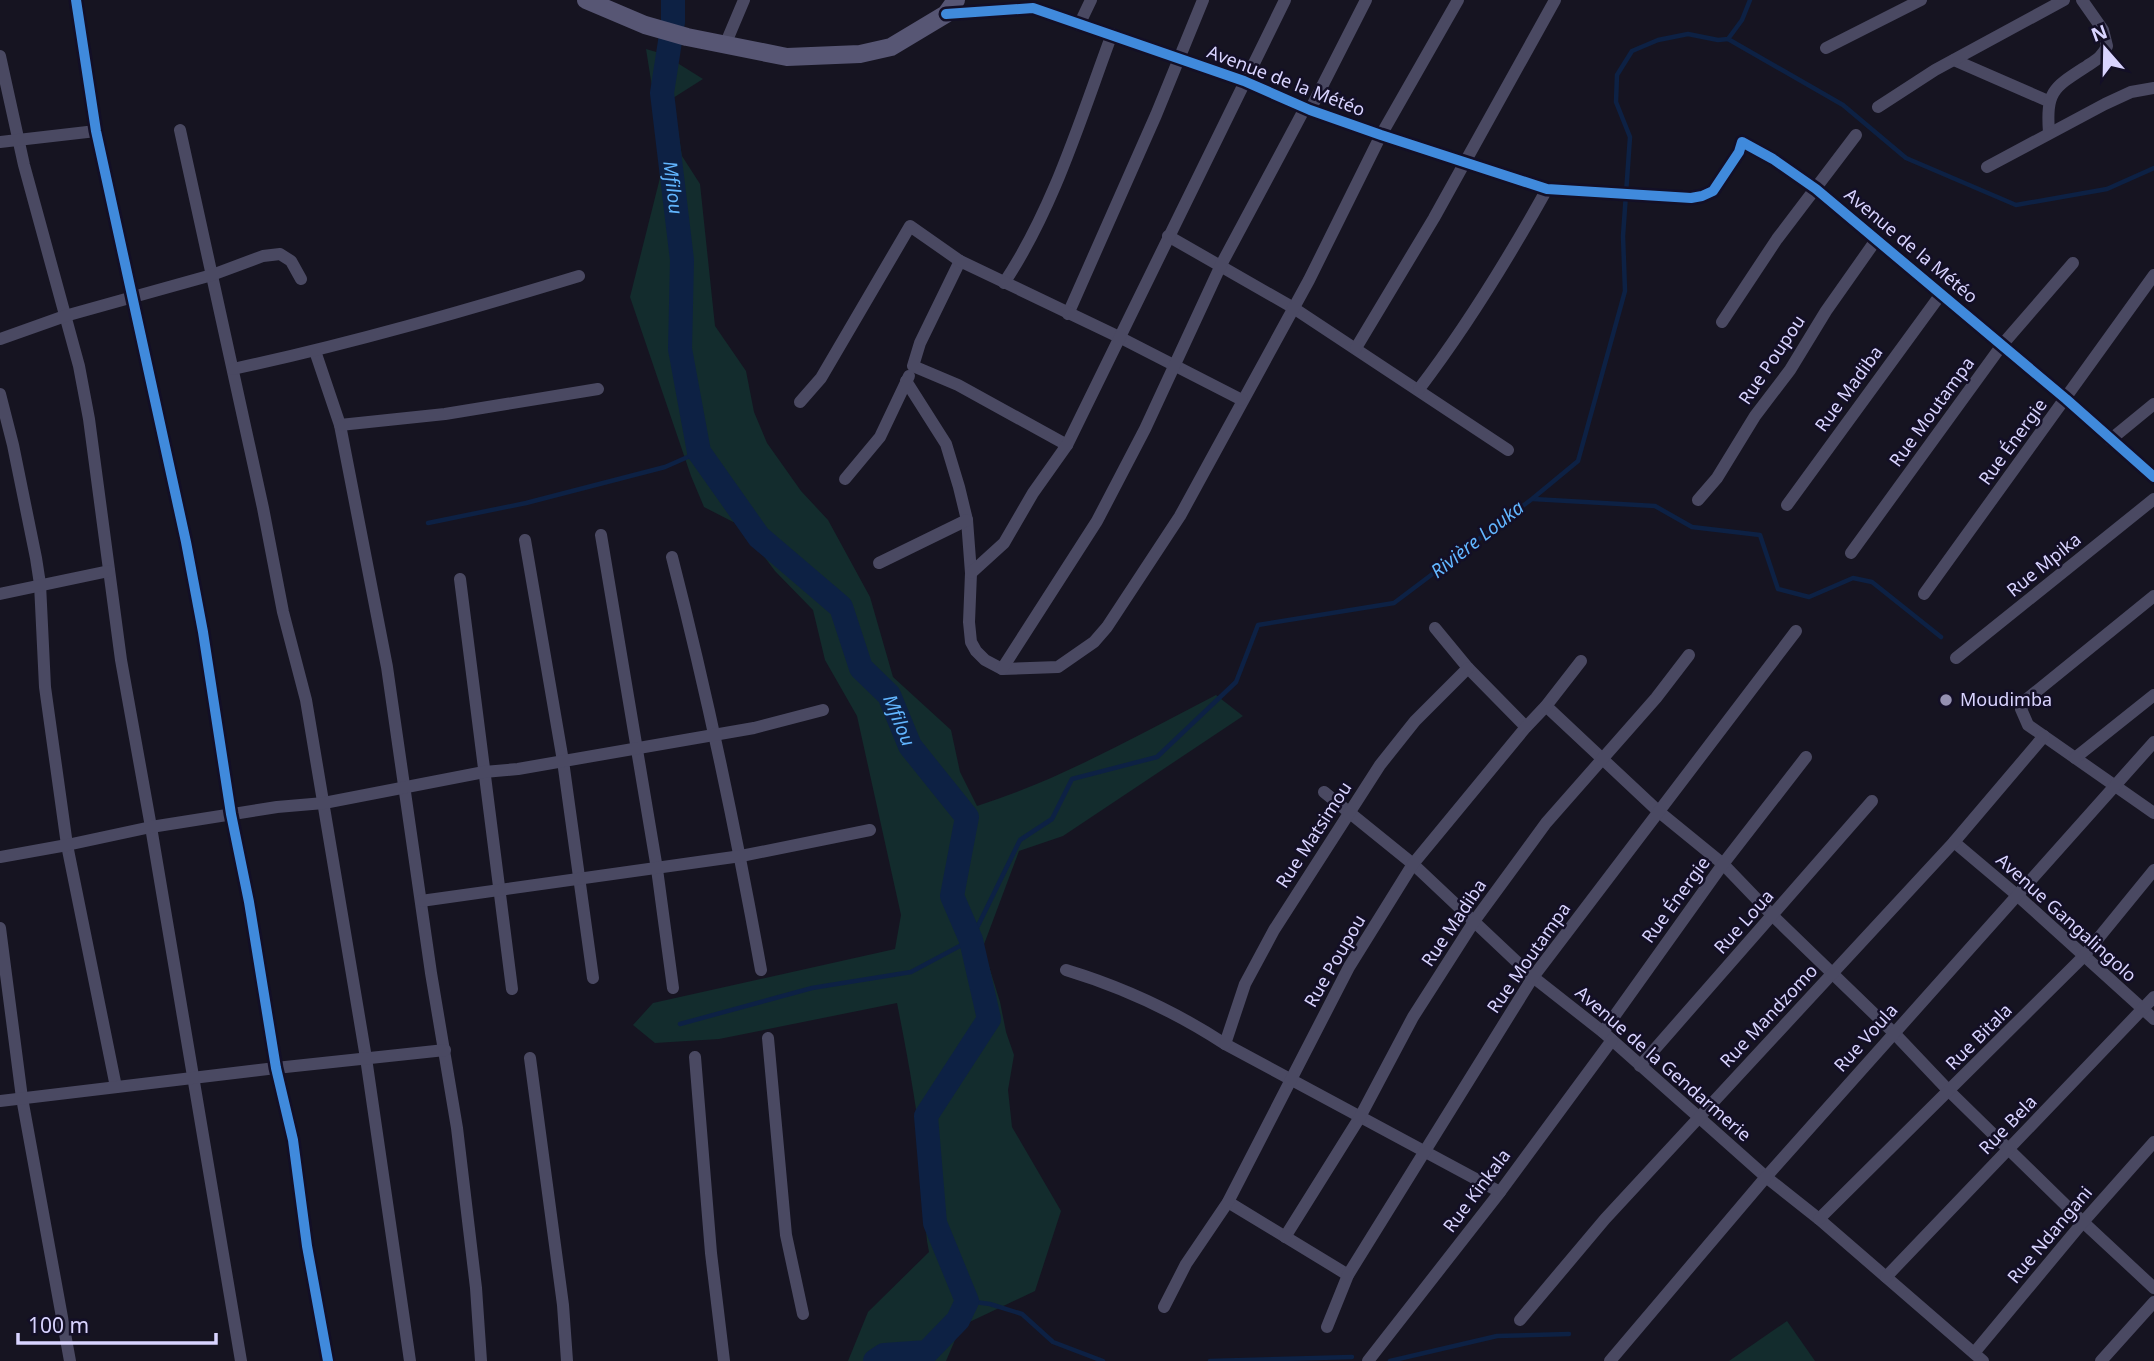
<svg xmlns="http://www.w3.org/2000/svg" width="2154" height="1361" viewBox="0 0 2154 1361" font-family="'Noto Sans',sans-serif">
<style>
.green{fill:#132c2d}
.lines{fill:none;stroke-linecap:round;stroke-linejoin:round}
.stream{stroke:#0d2144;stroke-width:4.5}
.river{stroke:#0d2144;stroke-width:24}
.street{stroke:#4a4962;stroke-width:12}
.secondary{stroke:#575674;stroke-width:18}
.cycleway-casing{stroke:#130f26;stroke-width:15}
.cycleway{stroke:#408adc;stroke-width:10}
.poi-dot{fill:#9591b1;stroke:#130f26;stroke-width:2.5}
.labels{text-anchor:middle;stroke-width:5;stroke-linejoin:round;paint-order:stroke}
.street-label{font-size:18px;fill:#d9d4ff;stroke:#130f26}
.poi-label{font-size:18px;fill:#d9d4ff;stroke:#130f26;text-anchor:start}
.water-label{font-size:19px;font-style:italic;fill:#62b6ff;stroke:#130f26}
</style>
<rect width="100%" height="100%" fill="#161421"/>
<g class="green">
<path d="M646,49L663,54L703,79L673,98L682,156L700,184L715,326L746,371L754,412L767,443L801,491L828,520L870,597L893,677L951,730L960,772L977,806C1060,780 1138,735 1216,695L1243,716L1063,836L1019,851L983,947L1000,1002L1006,1032L1014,1055L1008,1090L1012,1127L1061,1211L1035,1291L961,1326L946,1361H848L868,1312L929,1252C923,1225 927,1198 924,1170C918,1114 908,1058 897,1003L719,1039L655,1043L633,1025L653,1003L895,949L901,915L857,716L825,660L813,610L775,571L741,526L704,507L691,476L630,297L664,162Z"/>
<path d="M1787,1321L1815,1361H1729Z"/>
</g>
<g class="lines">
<g class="stream">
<path d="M1728,39L1843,105L1906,158L2016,205L2107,189L2154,168"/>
<path d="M1533,499L1655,506L1692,527L1760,535L1778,589L1809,597L1853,578L1872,582L1941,637"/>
<path d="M428,523L526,503L665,467L699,452"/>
<path d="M680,1024L812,988L911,972L971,940L1020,840L1052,819L1072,779L1157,757L1236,682L1258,625L1394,603L1532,499L1578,461L1625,291L1623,236L1630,137L1616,102L1617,75L1632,51L1658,40L1688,34L1718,40L1728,39L1742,20L1750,0"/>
<path d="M967,1301L990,1304L1022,1314L1053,1342L1103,1361"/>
<path d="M1210,1361L1352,1357"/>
<path d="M1390,1361L1497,1336L1569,1334"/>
</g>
<path class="river" id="s1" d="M673,0V22L662,93L682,260L680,349L699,452L759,537L841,607L861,668L889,695L910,746L967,817L952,896L971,940L989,1019L926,1116L935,1223L967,1301L958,1320L927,1352L884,1355L875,1361"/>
<g class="street">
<path d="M76,0L96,131L186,542L203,632L231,814L249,902L276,1068L293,1140L307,1246L328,1361"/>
<path d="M946,14L1033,8L1244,81L1310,110L1381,135L1547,189L1691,198L1702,196L1713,191L1739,152L1742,142L1773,159L1816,189L2066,399L2154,477"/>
<path d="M1079,25L1091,0"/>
<path d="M725,45L744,0"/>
<path d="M1826,48L1921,0"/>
<path d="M0,56L24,165L79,366L89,419L121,660L151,827L241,1361"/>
<path d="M1954,60L2048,101"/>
<path d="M1878,107L1935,70L2064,0"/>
<path d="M1310,110L1366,0"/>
<path d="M180,130L263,508L283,612L306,700L366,1058L410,1361"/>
<path d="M2049,133C2046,91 2053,88 2087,66C2096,60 2103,56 2107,46L2103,30L2082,0"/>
<path d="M0,142L96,131"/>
<path d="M1987,167L2105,104L2131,92L2154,88"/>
<path d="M1168,236L1292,307L1508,450"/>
<path d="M960,261L920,343L913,366L958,385L1067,445"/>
<path d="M1004,283C1054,208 1081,117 1112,34"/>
<path d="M1068,314L1156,115L1203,0"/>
<path d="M1722,322L1777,239L1856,135"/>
<path d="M0,339L65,316L212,275L263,256L280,254L291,261L301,279"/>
<path d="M1356,348L1434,218L1555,0"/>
<path d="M315,351L340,425L387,667L431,973L457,1128L476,1288L481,1361"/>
<path d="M233,369C350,344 464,311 579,276"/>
<path d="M906,381L946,444L959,487L967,520L971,573L969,622L971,642L976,651L985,660L1002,669L1058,667L1094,642L1107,627L1180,516L1309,280L1381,135L1458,0"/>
<path d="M1419,389C1467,326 1508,259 1547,189"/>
<path d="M0,394L13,445L36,558L40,584L45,687L67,845L116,1087"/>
<path d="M800,402L821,378L910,226L960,261L1119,337L1242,400"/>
<path d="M340,425L445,414L598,389"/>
<path d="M2110,440L2154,404"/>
<path d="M845,479L880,437L909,376"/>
<path d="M1698,500L1717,478L1755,416L1790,370L1826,311L1876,240"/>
<path d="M1787,505L1941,294"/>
<path d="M601,535L657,869L673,988"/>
<path d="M525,540L563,761L593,978"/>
<path d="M1851,553L2002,345L2073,263"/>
<path d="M672,557C707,693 736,831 761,970"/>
<path d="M879,563L967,520"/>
<path d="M971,573L1004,543L1033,493L1067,445L1285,0"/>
<path d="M460,579L512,989"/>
<path d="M0,594L109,571"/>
<path d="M1924,594L2154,275"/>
<path d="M2154,596L2027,699L2021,709L2028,725L2154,813"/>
<path d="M1435,628L1468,668L1526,727"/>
<path d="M1956,658L2154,499"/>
<path d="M1002,669L1097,521L1145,429L1221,265L1305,108"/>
<path d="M1546,706L1658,811L1723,864L1773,916L1894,1033L1949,1091L2083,1222L2154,1288"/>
<path d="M2075,758L2154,695"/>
<path d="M1324,792L1413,864L1533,977L1603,1032L1766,1177L1819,1219L1983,1361"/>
<path d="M1954,842L2018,896L2154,1019"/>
<path d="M0,857L67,845L151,827L277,807L324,803L484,772L518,769L754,728L823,710"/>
<path d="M421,901L741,856L870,830"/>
<path d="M0,928L22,1098L70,1361"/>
<path d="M1066,970C1122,987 1176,1012 1225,1044L1500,1192"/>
<path d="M1603,1032L1723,864L1806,757"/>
<path d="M768,1038L786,1235L803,1314"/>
<path d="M1225,1044L1245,984L1274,930L1380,765L1415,721L1468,668"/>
<path d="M695,1057L711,1253L724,1361"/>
<path d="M530,1058L563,1305L567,1361"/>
<path d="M1640,1066L1872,801"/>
<path d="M0,1101L276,1068L445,1050"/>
<path d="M1228,1202L1348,1275"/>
<path d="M1819,1219L2083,957L2154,870"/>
<path d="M1285,1237L1360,1117L1413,1017L1475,920L1546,823L1656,698L1689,655"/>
<path d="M1886,1277L2154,997"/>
<path d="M1164,1307L1186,1264L1228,1202L1349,967L1413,864L1526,727L1546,706L1581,661"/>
<path d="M1520,1320L1605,1219L1954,842L2044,736"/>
<path d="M1327,1327L1348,1275L1533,977L1796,631"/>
<path d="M1974,1353L2083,1222L2154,1142"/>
<path d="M1368,1361L1500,1192L1612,1040"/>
<path d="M1610,1361L1766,1177L2154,742"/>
<path d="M2101,1361L2154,1302"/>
</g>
<path class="secondary" d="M586,0L645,25L687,37L787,57L860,54L891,47L946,14L956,0"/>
<g class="cycleway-casing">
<g id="cycleway">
<path d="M76,0L96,131L186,542L203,632L231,814L249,902L276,1068L293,1140L307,1246L328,1361"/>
<path d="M946,14L1033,8L1244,81L1310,110L1381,135L1547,189L1691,198L1702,196L1713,191L1739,152L1742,142L1773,159L1816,189L2066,399L2154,477"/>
</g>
</g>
<use href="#cycleway" class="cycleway"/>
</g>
<circle class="poi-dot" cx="1946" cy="700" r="7"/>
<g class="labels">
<g class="street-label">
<text transform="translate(1286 81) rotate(21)" y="6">Avenue de la Météo</text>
<text transform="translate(1911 246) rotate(40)" y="6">Avenue de la Météo</text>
<text transform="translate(1772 360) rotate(-56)" y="6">Rue Poupou</text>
<text transform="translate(1849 389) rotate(-54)" y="6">Rue Madiba</text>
<text transform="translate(1932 412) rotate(-54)" y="6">Rue Moutampa</text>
<text transform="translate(2013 442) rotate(-54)" y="6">Rue Énergie</text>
<text transform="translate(2044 565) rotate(-39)" y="6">Rue Mpika</text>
<text transform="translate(1314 835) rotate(-57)" y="6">Rue Matsimou</text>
<text transform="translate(1676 900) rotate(-54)" y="6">Rue Énergie</text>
<text transform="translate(2066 918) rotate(42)" y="6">Avenue Gangalingolo</text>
<text transform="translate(1744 922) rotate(-48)" y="6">Rue Loua</text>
<text transform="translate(1454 923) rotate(-56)" y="6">Rue Madiba</text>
<text transform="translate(1529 958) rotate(-55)" y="6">Rue Moutampa</text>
<text transform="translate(1335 961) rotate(-60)" y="6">Rue Poupou</text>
<text transform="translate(1769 1016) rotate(-47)" y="6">Rue Mandzomo</text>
<text transform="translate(1979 1037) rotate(-45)" y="6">Rue Bitala</text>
<text transform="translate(1866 1038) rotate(-48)" y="6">Rue Voula</text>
<text transform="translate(1663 1064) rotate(41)" y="6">Avenue de la Gendarmerie</text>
<text transform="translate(2008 1125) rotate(-46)" y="6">Rue Bela</text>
<text transform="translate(1477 1191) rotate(-53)" y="6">Rue Kinkala</text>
<text transform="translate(2050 1235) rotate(-50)" y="6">Rue Ndangani</text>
</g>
<g class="poi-label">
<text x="1960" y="706">Moudimba</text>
</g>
<g class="water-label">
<text dy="7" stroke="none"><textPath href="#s1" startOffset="189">Mfilou</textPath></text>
<text transform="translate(1477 539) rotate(-38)" y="7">Rivière Louka</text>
<text dy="7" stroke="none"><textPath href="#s1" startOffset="798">Mfilou</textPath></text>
</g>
</g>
<g transform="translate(2105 49) rotate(340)" stroke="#130f26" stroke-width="5" paint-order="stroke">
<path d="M0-5L12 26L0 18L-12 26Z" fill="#d9d4ff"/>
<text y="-10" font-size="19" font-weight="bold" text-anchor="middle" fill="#d9d4ff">N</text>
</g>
<path d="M18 1333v10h198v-10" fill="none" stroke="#d9d4ff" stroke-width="3.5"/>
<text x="28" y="1333" font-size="21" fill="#d9d4ff" stroke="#130f26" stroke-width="5" paint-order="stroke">100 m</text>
</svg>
